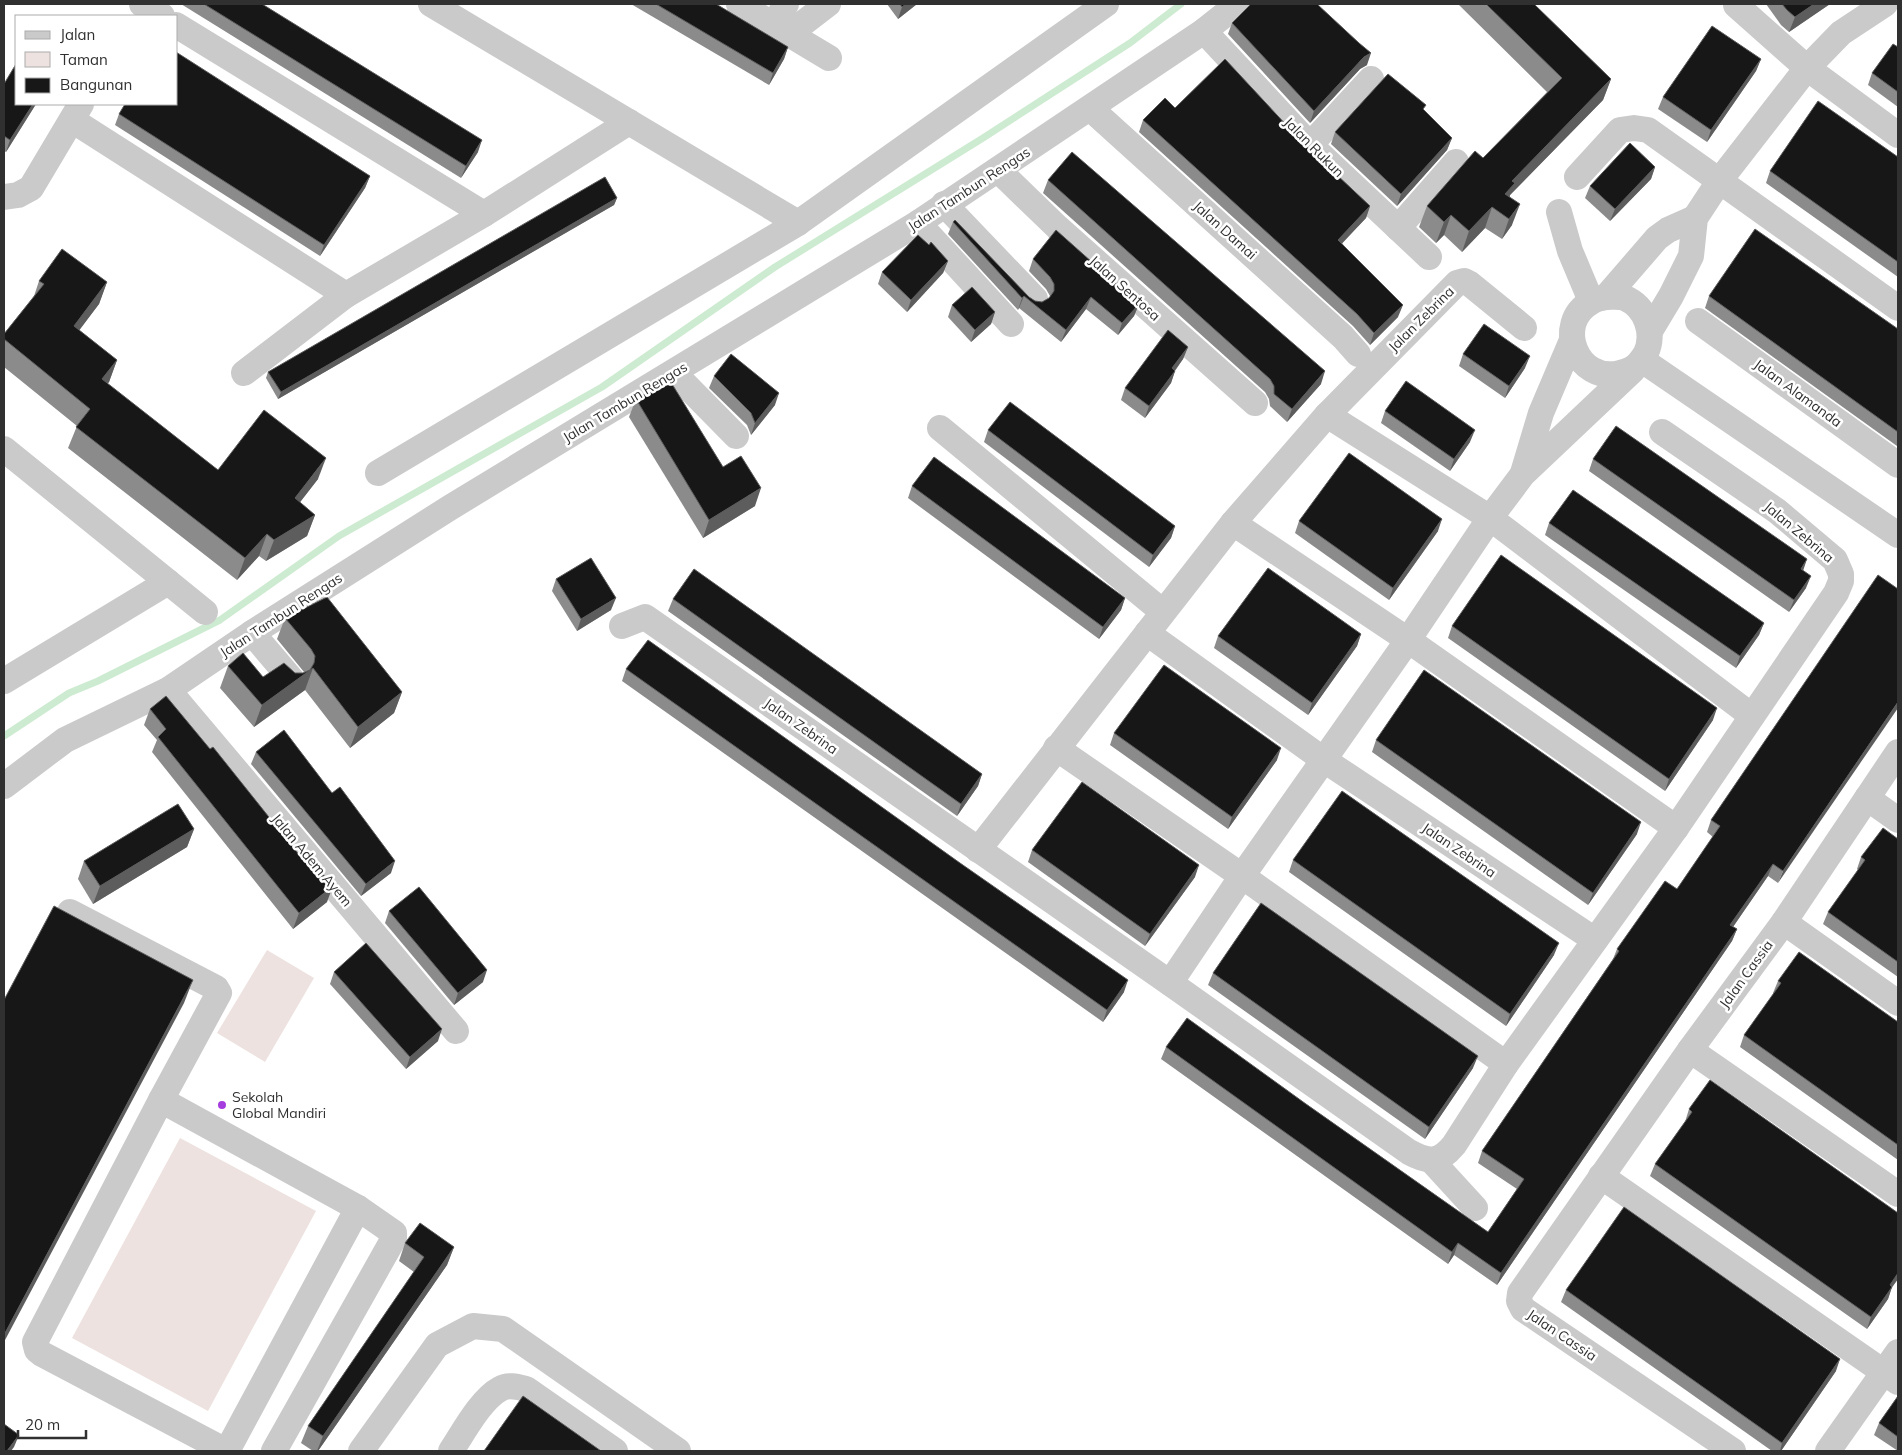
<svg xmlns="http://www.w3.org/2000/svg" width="1902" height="1455" viewBox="0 0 1902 1455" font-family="Mulish,sans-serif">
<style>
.green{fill:#ede2df}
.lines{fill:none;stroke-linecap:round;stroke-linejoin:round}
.stream{stroke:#cdebd0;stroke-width:7}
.minor{stroke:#cacaca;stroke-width:26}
.wall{fill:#8b8b8b}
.shaded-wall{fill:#5d5d5d}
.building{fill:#171717;stroke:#5d5d5d}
.poi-dot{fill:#a53cde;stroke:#fff;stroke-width:2}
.labels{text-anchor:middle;stroke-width:5;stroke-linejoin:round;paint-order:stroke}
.street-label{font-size:14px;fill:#303030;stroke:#fff}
.poi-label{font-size:14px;fill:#303030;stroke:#fff;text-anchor:start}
</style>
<rect width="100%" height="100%" fill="#fff"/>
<g class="green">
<path d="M267,950L314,978L265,1062L217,1033Z"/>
<path d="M180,1138L316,1211L208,1411L72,1338Z"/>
</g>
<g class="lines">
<path class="stream" d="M4,736L69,693L98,681L220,620L339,536L602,387L775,267L983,138L1130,43L1181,4"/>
<g class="minor">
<path d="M142,4L162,16"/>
<path d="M431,4L798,223"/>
<path d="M739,4L829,58"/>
<path d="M1736,5L1807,68L1898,135"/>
<path d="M774,24L786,4"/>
<path d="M176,25L484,214"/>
<path d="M1204,31L1310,145L1429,257"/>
<path d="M789,34L828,4"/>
<path d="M1091,109L1343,337L1358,354"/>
<path d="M72,120L346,295L484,214L629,122"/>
<path d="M1310,145L1371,79"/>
<path d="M998,170L1057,227L1255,403"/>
<path d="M1577,177L1620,130L1634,128L1648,130L1898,308"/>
<path d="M4,197L18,195L31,188L81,104"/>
<path d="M944,204L1035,299"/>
<path d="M1559,212L1570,251L1591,301"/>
<path d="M918,223L1011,324"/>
<path d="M1398,228L1456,162"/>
<path d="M1606,297C1612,297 1619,296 1625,298C1646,307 1655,333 1646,353C1639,365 1633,370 1620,373C1577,384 1553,323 1591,302C1595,299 1601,298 1606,297Z"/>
<path d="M1606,297L1657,238L1668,230L1695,218"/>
<path d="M1698,321L1898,465"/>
<path d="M1650,331L1671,296L1691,256L1695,218L1720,180L1807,68L1841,33L1885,4"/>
<path d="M1642,360L1898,535"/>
<path d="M244,373L346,295"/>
<path d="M674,373L736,436"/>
<path d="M1327,415L1490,518L1752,716"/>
<path d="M940,428L1163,612"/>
<path d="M4,449L205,612"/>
<path d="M378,473L798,223L1106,4"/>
<path d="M1523,473L1541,413L1572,340"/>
<path d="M1233,523L1408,640L1676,828"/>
<path d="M622,626L645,617L1170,983L1409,1152C1429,1163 1439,1163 1454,1145L1506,1064L1676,828L1836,593L1841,581V574L1835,560L1777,511L1662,432"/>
<path d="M252,633L292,680"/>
<path d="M1147,633L1324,760L1595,940"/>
<path d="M4,681L168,582"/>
<path d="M168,690L456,1031"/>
<path d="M1056,748L1242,876L1506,1064"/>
<path d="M4,786L65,740L168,690L252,633L451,507L918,223L1204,31L1238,4"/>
<path d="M1867,798L1898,820"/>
<path d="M978,850L1233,523L1327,415L1457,283L1464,281L1470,284L1524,328"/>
<path d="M70,912L216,988L219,993L161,1100"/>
<path d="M1784,922L1898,1003"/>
<path d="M1170,983L1242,876L1408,640L1490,518L1523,474L1633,370"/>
<path d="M1690,1050L1898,1194"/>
<path d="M1431,1160L1475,1208"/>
<path d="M1601,1176L1898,1382"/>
<path d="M226,1451L42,1354L37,1350L35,1342L161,1100L358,1208"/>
<path d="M227,1451L358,1208L394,1233V1238L274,1451"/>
<path d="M361,1451L437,1345L473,1326L503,1329L678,1451"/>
<path d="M451,1451C463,1433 481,1399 500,1389C508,1384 518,1387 526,1389L615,1451"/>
<path d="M1733,1451L1523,1309L1519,1301L1520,1293L1690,1050L1784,922L1898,752"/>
<path d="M1828,1451L1898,1352"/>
</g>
</g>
<g class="wall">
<path d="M181,4H262L478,152L461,178Z"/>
<path d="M631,4H716L788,47L784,59L769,85Z"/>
<path d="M887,4H917L898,19Z"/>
<path d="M1458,4H1534L1611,79L1603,100L1510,195V197L1512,225L1502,239L1485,228L1462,252L1444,235L1436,243L1419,227L1427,206L1483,158L1547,92Z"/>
<path d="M1766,4H1830L1789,32L1781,25Z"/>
<path d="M1232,23L1367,65L1360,69L1310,123L1228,34Z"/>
<path d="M1898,47V107L1868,85L1872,73Z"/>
<path d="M1761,59L1756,71L1707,142L1658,109L1663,97Z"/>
<path d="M4,84L16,104H36L6,152L4,151Z"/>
<path d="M1175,108L1303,143L1370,206L1366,218L1342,243L1398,317L1370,345L1353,326L1139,132L1143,120Z"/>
<path d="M1424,110L1452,138L1447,150L1397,206L1331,144L1335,132Z"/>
<path d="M119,114L370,176L365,188L320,256L115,125Z"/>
<path d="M1898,157V277L1766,183L1770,171Z"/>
<path d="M1655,167L1651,179L1610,221L1585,198L1590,186Z"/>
<path d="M1048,180L1321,384L1287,422L1270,406L1269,399L1265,392L1043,193Z"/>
<path d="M617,198L614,205L278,399L266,378L268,372Z"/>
<path d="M953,222L1029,297L1035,301L1042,302L1050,298V296L1046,289L1029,271L1033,259L1139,304L1134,316L1118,335L1086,309L1061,342L1019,308L1018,310L948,234Z"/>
<path d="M948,261L943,273L907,312L878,284L882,272Z"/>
<path d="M39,281L107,282L99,304L79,330L117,360L109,382L107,384L218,470L318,479L300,502L315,515L307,536L266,561L259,556L237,580L68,448L77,426L4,367V334L34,296Z"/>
<path d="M1709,296L1898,329V444L1897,446L1705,308Z"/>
<path d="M952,305L995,312L991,324L971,342L948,317Z"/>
<path d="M1188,347L1183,359L1175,371L1171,383L1145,418L1121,400L1125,388Z"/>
<path d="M1463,354L1525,368L1505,398L1459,366Z"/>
<path d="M714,376L775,405L751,435L747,425L709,388Z"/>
<path d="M636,399L723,467L755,506L703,538L629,417Z"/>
<path d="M1385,411L1470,442L1450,471L1381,423Z"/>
<path d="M988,430L1175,526L1171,538L1149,567L984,442Z"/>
<path d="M1593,459L1803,570L1806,588L1789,612L1589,471Z"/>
<path d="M912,486L1125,598L1121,610L1099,639L908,498Z"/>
<path d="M1299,521L1438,531L1389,600L1295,533Z"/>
<path d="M1549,523L1764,623L1759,635L1736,668L1545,535Z"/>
<path d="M556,579L611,610L577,631L552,591Z"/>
<path d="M1898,589L1778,883L1768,876L1733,927L1737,929L1732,941L1497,1285L1454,1255L1448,1264L1161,1059L1166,1047L1306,1104L1488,1232L1517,1189L1478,1163L1482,1151L1613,959L1617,949L1677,889L1713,837L1707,832L1711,820Z"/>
<path d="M673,599L982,774L978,786L957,816L668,611Z"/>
<path d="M285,618L402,692L394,713L350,748L305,690L254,727L220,688L228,666L263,677L295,673H303L304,672L277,639Z"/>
<path d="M1452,626L1713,720L1665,791L1448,638Z"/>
<path d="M1361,634L1357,646L1308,715L1214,648L1218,636Z"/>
<path d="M626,669L960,863L1124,992L1103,1022L622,681Z"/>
<path d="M150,709L327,902L293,929L152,752L157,740L144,725Z"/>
<path d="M1114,733L1277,760L1228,829L1110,745Z"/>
<path d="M1376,740L1637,834L1588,905L1372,752Z"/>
<path d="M256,752L332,793L391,873L361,896L251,764Z"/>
<path d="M194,829L187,847L93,904L78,879L84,861Z"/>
<path d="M1898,839V977L1823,924L1828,912L1858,870L1857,869L1861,857Z"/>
<path d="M1032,850L1195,877L1145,946L1028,862Z"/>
<path d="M1293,860L1554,955L1506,1026L1289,872Z"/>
<path d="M389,911L483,982L454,1005L385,923Z"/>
<path d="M334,972L438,1041L406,1069L330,984Z"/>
<path d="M1213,973L1473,1068L1425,1139L1208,985Z"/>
<path d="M1778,981L1898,1022V1160L1740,1047L1744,1035L1774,993H1773Z"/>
<path d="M1689,1109L1898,1213V1279L1892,1287L1888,1299L1867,1329L1650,1176L1655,1164L1685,1122Z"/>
<path d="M405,1243L454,1247L447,1265L318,1451H313L301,1443L308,1426L414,1272L399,1261Z"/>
<path d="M1566,1290L1836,1371L1781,1451H1772L1561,1302Z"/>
<path d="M1898,1396V1451L1874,1435L1879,1423Z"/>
</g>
<g class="shaded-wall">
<path d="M906,4H917L898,19L902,7Z"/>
<path d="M1814,4H1830L1789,32L1795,17Z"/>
<path d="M788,47L784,59L769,85L773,73Z"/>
<path d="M1371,53L1367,65L1360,69L1310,123L1314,111L1364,57Z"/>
<path d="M1761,59L1756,71L1707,142L1711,130Z"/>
<path d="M1611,79L1603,100L1510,195L1507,204L1505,194L1512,181Z"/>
<path d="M33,104H36L6,152L10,140Z"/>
<path d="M1452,138L1447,150L1397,206L1401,194Z"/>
<path d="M482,140L478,152L461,178L466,166Z"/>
<path d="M1655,167L1651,179L1610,221L1615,209Z"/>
<path d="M370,176L365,188L320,256L324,245Z"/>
<path d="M617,198L614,205L278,399L281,392Z"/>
<path d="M1520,204L1512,225L1502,239L1509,219Z"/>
<path d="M1370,206L1366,218L1334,252L1338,240Z"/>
<path d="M1492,207L1485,228L1462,252L1469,231Z"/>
<path d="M1451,215L1444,235L1436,243L1444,222Z"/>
<path d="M948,261L943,273L907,312L911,300Z"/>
<path d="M107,282L99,304L66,348L74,326Z"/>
<path d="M1024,296L1019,308L1018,310L1022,298Z"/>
<path d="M1091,297L1086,309L1061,342L1066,330Z"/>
<path d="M1139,304L1134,316L1118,335L1122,323Z"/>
<path d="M1403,305L1398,317L1370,345L1374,333Z"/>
<path d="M995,312L991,324L971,342L975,330Z"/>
<path d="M1188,347L1183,359L1168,380L1172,368Z"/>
<path d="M1530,356L1525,368L1505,398L1509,386Z"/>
<path d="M117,360L109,382L94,400L102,379Z"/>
<path d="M1175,371L1171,383L1145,418L1149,406Z"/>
<path d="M1325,371L1321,384L1287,422L1292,409Z"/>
<path d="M779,393L775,405L751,435L755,423Z"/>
<path d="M1475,430L1470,442L1450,471L1454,459Z"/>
<path d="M326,458L318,479L287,519L295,498Z"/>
<path d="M761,488L755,506L703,538L709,520Z"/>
<path d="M315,515L307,536L266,561L274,540Z"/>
<path d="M1442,519L1438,531L1389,600L1393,588Z"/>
<path d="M1175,526L1171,538L1149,567L1153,555Z"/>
<path d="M267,534L259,556L237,580L245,558Z"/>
<path d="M1807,559L1803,571L1801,569Z"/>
<path d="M1811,576L1806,588L1789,612L1794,600Z"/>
<path d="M616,598L611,610L577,631L581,619Z"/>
<path d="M1125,598L1121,610L1099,639L1103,627Z"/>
<path d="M1764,623L1759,635L1736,668L1740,656Z"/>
<path d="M1361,634L1357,646L1308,715L1312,703Z"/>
<path d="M313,668L305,690L254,727L262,705Z"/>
<path d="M402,692L394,713L350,748L358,727Z"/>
<path d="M1898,702V708L1778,883L1783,871Z"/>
<path d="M1717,708L1713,720L1665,791L1669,779Z"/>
<path d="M1281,748L1277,760L1228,829L1232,817Z"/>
<path d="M982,774L978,786L957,816L961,804Z"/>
<path d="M1641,822L1637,834L1588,905L1593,893Z"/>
<path d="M194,829L187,847L93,904L100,886Z"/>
<path d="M395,861L391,873L361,896L366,884Z"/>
<path d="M1773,864L1768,876L1726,937L1730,925Z"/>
<path d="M1199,865L1195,877L1145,946L1150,934Z"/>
<path d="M333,886L327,902L293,929L299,913Z"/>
<path d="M1737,929L1732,941L1497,1285L1501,1273Z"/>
<path d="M1559,943L1554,955L1506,1026L1510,1014Z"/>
<path d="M487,970L483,982L454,1005L458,993Z"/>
<path d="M193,980L184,1003L4,1342V1335Z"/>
<path d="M1128,980L1124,992L1103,1022L1107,1010Z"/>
<path d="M442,1029L438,1041L406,1069L410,1057Z"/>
<path d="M1478,1056L1473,1068L1425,1139L1429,1127Z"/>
<path d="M1458,1243L1454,1255L1448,1264L1452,1252Z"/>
<path d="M454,1247L447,1265L318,1451H317L323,1436Z"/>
<path d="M1898,1273V1279L1885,1297L1890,1285Z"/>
<path d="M1892,1287L1888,1299L1867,1329L1871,1317Z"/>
<path d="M1840,1359L1836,1371L1781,1451H1780L1782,1443Z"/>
<path d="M19,1435L14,1447L11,1451H7Z"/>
</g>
<g class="building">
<path d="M204,4H262L482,140L466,166Z"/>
<path d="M656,4H716L788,47L773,73Z"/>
<path d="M900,4H906L902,7Z"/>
<path d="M1251,4H1256L1257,5V4H1317L1359,43L1371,53L1364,57L1314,111L1232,23Z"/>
<path d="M1486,4H1534L1611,79L1512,181L1515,183L1505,194L1520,204L1509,219L1492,207L1469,231L1451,215L1444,222L1427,206L1475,151L1483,158L1562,78Z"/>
<path d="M1782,4H1814L1795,17L1787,10Z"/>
<path d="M1712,26L1761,59L1711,130L1663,97Z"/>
<path d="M1893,44L1898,47V92L1872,73Z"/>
<path d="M176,52L370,176L324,245L119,114L125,104H176Z"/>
<path d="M1225,59L1303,143L1370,206L1338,240L1403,305L1374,333L1357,314L1143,120L1165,98L1175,108Z"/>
<path d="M16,64V104H33L10,140L4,136V84Z"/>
<path d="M1388,74L1426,105L1423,109L1452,138L1401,194L1335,132Z"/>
<path d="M1818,101L1898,157V262L1770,171Z"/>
<path d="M1630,143L1655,167L1615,209L1590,186Z"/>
<path d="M1072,152L1325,371L1292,409L1274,394V386L1270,379L1048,180Z"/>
<path d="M605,177L617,198L281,392L268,372Z"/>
<path d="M955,220L1029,297L1035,301L1042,302L1049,298L1054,291V284L1050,277L1033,259L1056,230L1139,304L1122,323L1091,297L1066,330L1024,296L1022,298L953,222Z"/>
<path d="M1755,229L1898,329V432L1709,296Z"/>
<path d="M918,235L929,245L931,242L948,261L911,300L882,272Z"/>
<path d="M62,249L107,282L74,326L117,360L102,379L218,470L264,410L326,458L295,498L315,515L274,540L267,534L245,558L76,427L90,409L4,339V334L44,284L39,281Z"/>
<path d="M972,287L995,312L975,330L952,305Z"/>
<path d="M1484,324L1530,356L1509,386L1463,354Z"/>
<path d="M1168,330L1188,347L1172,368L1175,371L1149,406L1125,388Z"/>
<path d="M731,354L779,393L755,423L751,413L714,376Z"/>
<path d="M669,379L723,467L741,456L761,488L709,520L636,399Z"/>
<path d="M1406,381L1475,430L1454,459L1385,411Z"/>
<path d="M1010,402L1175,526L1153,555L988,430Z"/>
<path d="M1616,426L1807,559L1801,569L1811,576L1794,600L1593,459Z"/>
<path d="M1349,453L1442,519L1393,588L1299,521Z"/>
<path d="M934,457L1125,598L1103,627L912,486Z"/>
<path d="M1573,490L1764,623L1740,656L1549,523Z"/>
<path d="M1501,555L1717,708L1669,779L1452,626Z"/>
<path d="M591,558L616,598L581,619L556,579Z"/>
<path d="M1268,568L1361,634L1312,703L1218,636Z"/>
<path d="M694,569L982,774L961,804L673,599Z"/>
<path d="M1878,575L1898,589V702L1783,871L1773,864L1730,925L1737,929L1501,1273L1458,1243L1452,1252L1166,1047L1187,1018L1306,1104L1488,1232L1524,1179L1482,1151L1619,951L1617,949L1665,881L1677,889L1720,826L1711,820Z"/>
<path d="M327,597L402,692L358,727L313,668L262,705L228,666L243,653L263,677L284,663L295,673H303L310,670L314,663L315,656L311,649L285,618Z"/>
<path d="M648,640L960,863L1128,980L1107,1010L626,669Z"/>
<path d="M1164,665L1281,748L1232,817L1114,733Z"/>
<path d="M1424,670L1641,822L1593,893L1376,740Z"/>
<path d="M166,696L210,749L213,747L304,861L308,857L333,886L299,913L158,737L166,729L150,709Z"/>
<path d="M284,730L332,793L340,787L395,861L366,884L256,752Z"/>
<path d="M1082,782L1199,865L1150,934L1032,850Z"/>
<path d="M1342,791L1559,943L1510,1014L1293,860Z"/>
<path d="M178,804L194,829L100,886L84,861Z"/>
<path d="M1883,828L1898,839V962L1828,912L1865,860L1861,857Z"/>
<path d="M419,887L487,970L458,993L389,911Z"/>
<path d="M1261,903L1478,1056L1429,1127L1213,973Z"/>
<path d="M54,906L193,980L4,1335V1000Z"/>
<path d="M366,943L442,1029L410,1057L334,972Z"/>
<path d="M1799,952L1898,1022V1145L1744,1035L1781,983L1778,981Z"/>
<path d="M1710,1080L1898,1213V1273L1890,1285L1892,1287L1871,1317L1655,1164L1692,1112L1689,1109Z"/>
<path d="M1624,1207L1840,1359L1782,1443L1566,1290Z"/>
<path d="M420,1223L454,1247L323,1436L308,1426L424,1257L405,1243Z"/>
<path d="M523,1396L601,1451H484Z"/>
<path d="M1898,1396V1437L1879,1423Z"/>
<path d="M4,1424L19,1435L7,1451H4Z"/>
</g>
<circle class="poi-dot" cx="222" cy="1105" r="5"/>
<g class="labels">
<g class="street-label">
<text transform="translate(1314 147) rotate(45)" y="5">Jalan Rukun</text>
<text transform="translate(969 189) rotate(-33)" y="5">Jalan Tambun Rengas</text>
<text transform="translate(1225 230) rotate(42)" y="5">Jalan Damai</text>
<text transform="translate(1125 288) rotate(42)" y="5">Jalan Sentosa</text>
<text transform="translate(1421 319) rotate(-45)" y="5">Jalan Zebrina</text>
<text transform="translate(1798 393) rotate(36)" y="5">Jalan Alamanda</text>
<text transform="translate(625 402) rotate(-31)" y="5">Jalan Tambun Rengas</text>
<text transform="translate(1799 532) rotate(40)" y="5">Jalan Zebrina</text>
<text transform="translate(281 615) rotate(-33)" y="5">Jalan Tambun Rengas</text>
<text transform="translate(801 726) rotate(35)" y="5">Jalan Zebrina</text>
<text transform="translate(1459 850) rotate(34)" y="5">Jalan Zebrina</text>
<text transform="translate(312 860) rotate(50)" y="5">Jalan Adem Ayem</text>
<text transform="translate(1746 974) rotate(-54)" y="5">Jalan Cassia</text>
<text transform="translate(1562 1335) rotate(34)" y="5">Jalan Cassia</text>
</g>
<g class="poi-label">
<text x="232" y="1102">Sekolah<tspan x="232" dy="16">Global Mandiri</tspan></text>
</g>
</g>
<rect width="1902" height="1455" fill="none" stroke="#303030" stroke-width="10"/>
<rect x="15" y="15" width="162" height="90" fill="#ffffff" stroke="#acacac"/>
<rect x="25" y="31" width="25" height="8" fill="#cacaca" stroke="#acacac"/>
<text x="60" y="40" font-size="15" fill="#303030">Jalan</text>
<rect x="25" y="52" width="25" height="15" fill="#ede2df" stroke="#acacac"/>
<text x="60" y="65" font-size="15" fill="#303030">Taman</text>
<rect x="25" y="78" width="25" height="15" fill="#171717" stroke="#acacac"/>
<text x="60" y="90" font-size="15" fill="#303030">Bangunan</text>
<path d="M18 1430v8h68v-8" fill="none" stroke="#303030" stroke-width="2.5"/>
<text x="25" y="1430" font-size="15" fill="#303030" stroke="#ffffff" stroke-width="4" paint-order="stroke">20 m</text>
</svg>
